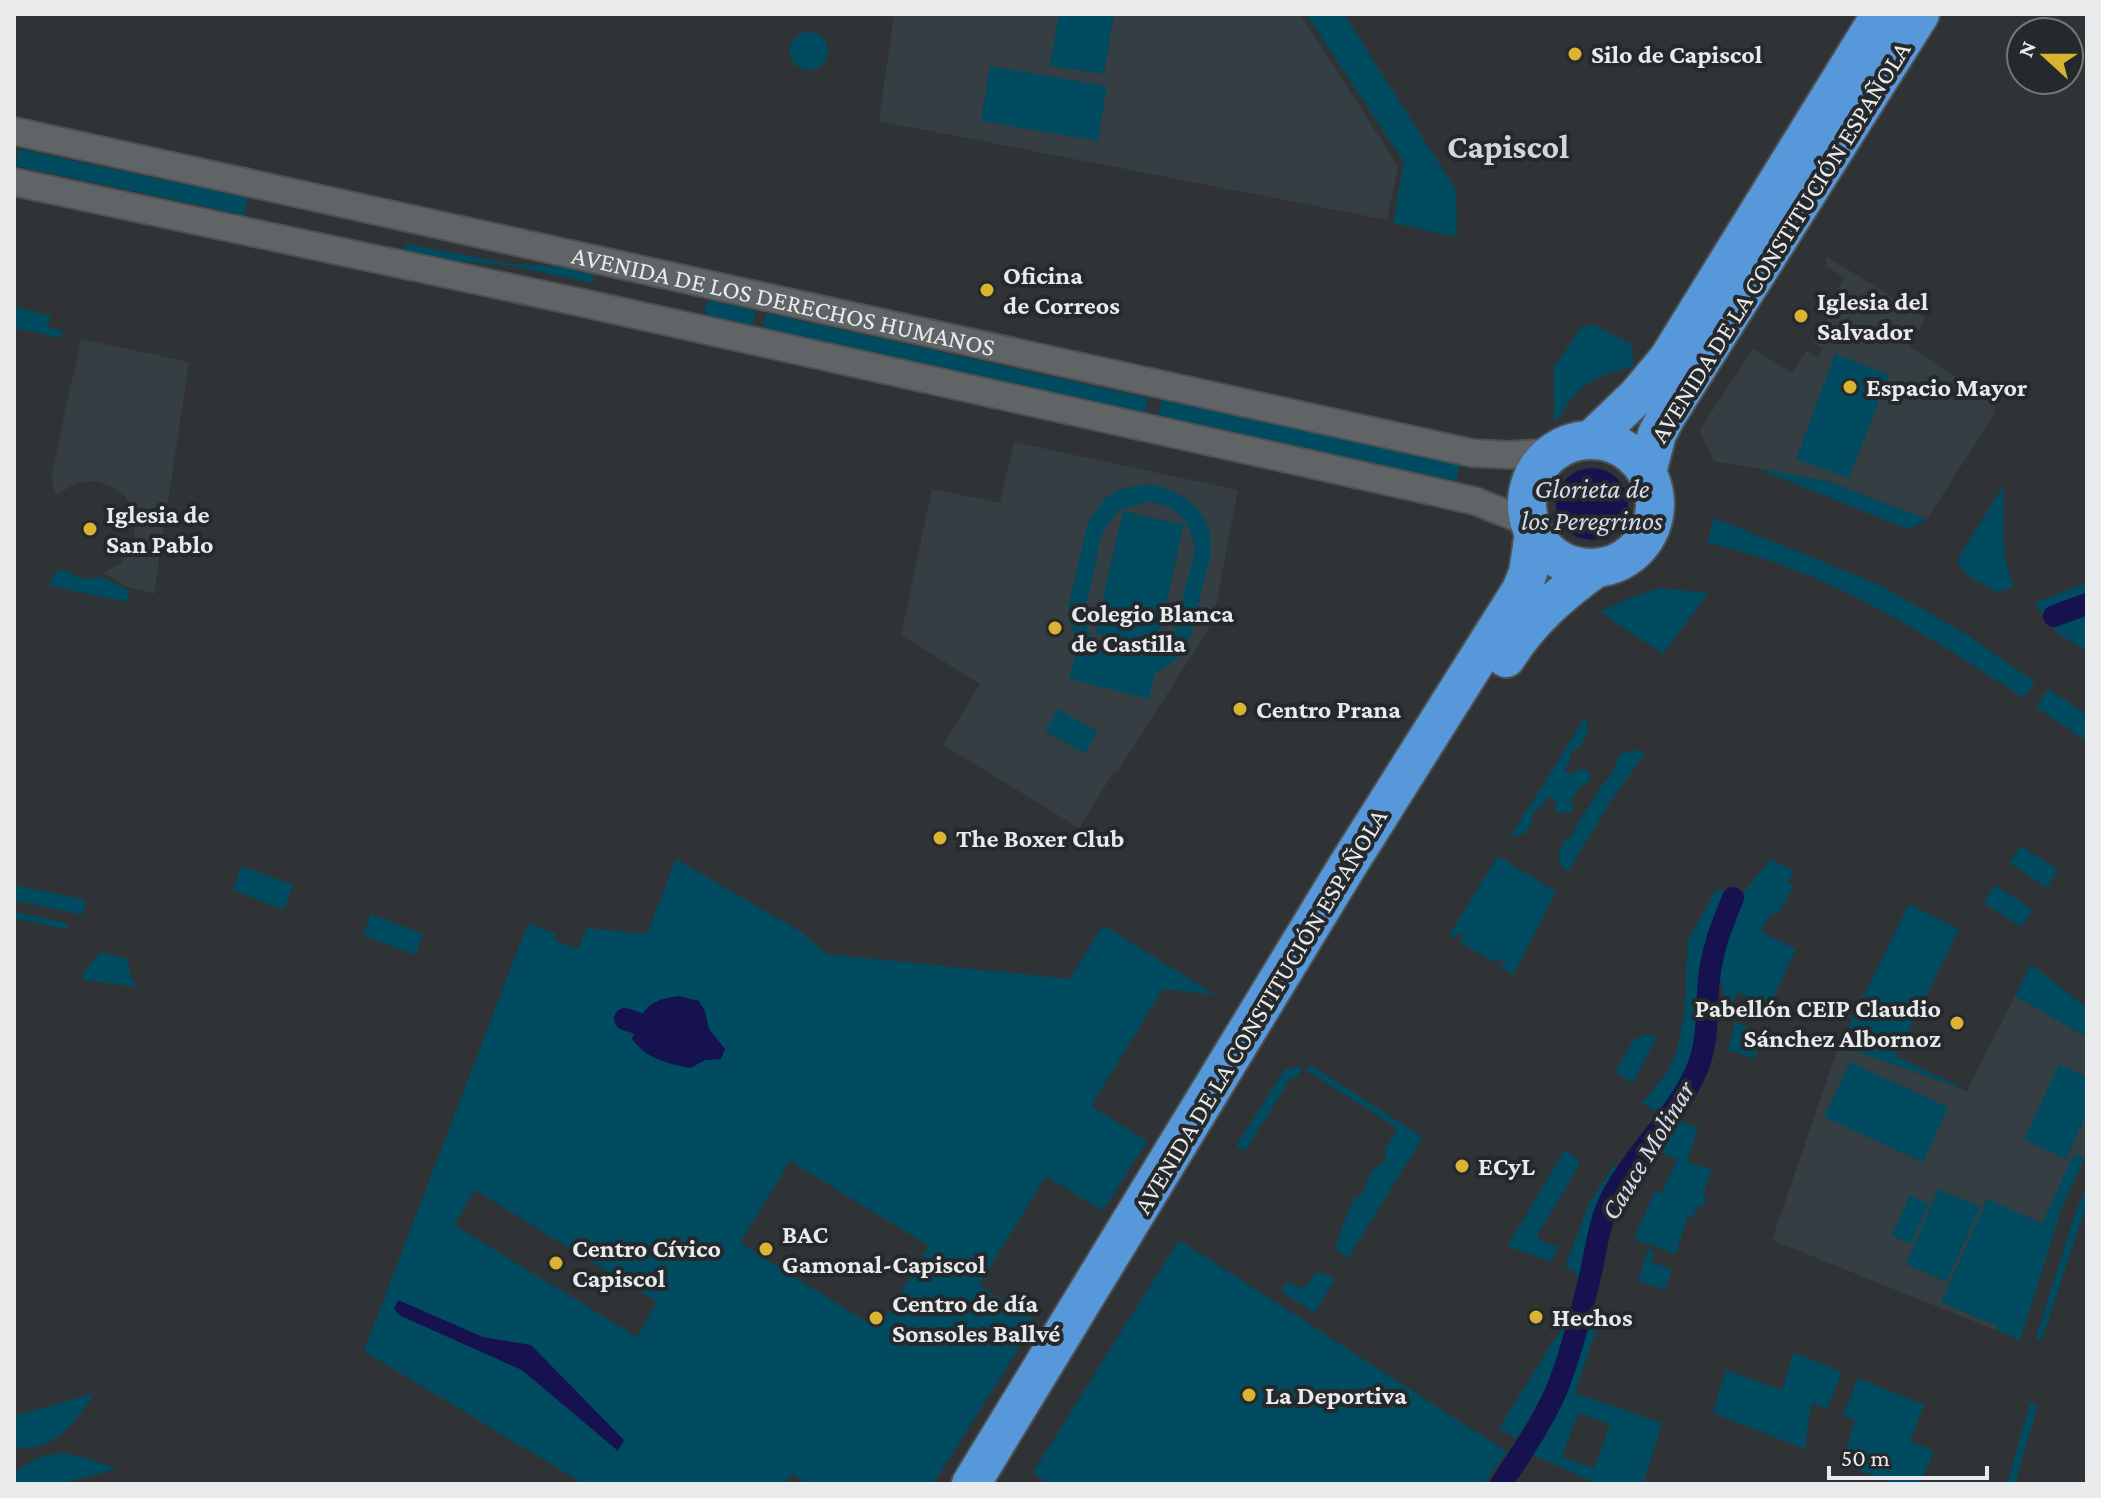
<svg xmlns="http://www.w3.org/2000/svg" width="2101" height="1498" viewBox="0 0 2101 1498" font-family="'Crimson Pro',serif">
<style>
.built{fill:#353e42}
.green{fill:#004b5f;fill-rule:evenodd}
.water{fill:#16124f}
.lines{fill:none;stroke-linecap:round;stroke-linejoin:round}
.canal{stroke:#16124f;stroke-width:22}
.minor-casing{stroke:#4e5152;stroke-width:30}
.highway-casing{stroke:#4e5152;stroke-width:42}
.minor{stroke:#616466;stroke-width:26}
.highway{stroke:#5698da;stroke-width:38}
.poi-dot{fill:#dab333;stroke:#26292b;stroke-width:3}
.labels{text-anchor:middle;stroke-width:8;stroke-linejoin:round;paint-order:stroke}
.poi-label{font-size:26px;font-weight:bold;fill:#e8eaeb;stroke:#26292b;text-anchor:start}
.street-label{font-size:26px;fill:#e8eaeb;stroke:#26292b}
.water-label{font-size:28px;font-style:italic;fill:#d7daee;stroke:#26292b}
.district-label{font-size:34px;font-weight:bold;fill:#d2d6d8;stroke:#26292b}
</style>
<rect width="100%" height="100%" fill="#303335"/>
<g class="built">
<path d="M894,14H1300L1398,166L1387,220L879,121Z"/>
<path d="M1826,256L1926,318L1909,346L1992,400L1995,413L1927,519L1827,481L1714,461L1699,431L1753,349L1792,373L1806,351L1818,358L1823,349L1813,342L1842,295L1836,291L1845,278L1826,266Z"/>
<path d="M81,339L189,362L154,594L128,587L103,573L121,563L134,543L135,517L126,497L113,487L95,481L75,484L56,495L53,485L51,477Z"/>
<path d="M1014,442L1238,490L1213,622L1118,771L1115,770L1079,828L943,745L980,684L901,635L932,489L1000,503Z"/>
<path d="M2015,996L2087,1037V1153L2063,1204L2020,1340L1772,1240L1839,1045L1967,1091Z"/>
</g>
<g class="green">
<path d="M1059,14H1114L1104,74L1050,66Z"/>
<path d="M1306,14H1344L1456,190L1457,233L1453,236L1393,223L1404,162Z"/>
<circle cx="809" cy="51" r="19"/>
<path d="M990,66L1107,86L1098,141L981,121Z"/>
<path d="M19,149L248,198L244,215L16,166Z"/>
<path d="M406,244L511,264L557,266L594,274L592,283L513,266L459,261L404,250Z"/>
<path d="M710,300L756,311L752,326L708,316L704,307Z"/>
<path d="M14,307L51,316L48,327L62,331L61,338L14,328Z"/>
<path d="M766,313L1148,398L1145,413L762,328Z"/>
<path d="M1592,324L1631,344L1634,366C1593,377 1577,383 1557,422L1554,419V367L1581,328Z"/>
<path d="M1835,354L1889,375L1849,478L1796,459Z"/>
<path d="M1162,400L1460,465L1456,481L1158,417Z"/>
<path d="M1756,468L1827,481L1927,519L1910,529L1902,527Z"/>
<path d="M1147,484C1179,488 1213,511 1211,548C1210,564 1203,581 1200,597C1192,632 1191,656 1155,673L1149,699L1069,679L1078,646L1069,619V604L1088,521L1106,498L1122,489ZM1145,502C1174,503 1190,520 1195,549L1173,637L1156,654L1093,639L1088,630L1085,612L1102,533L1118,511Z"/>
<path d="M2003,486L2004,554L2013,587L1997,592C1984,584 1959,576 1958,559Z"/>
<path d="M1123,511L1184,525L1156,647L1095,633Z"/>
<path d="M1714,518L1880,585L1964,633L2035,682L2024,698C1925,633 1824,568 1707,543Z"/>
<path d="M60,569L85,579L103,577L129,591L127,602L50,586L52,577Z"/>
<path d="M2087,583V597L2050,611L2059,623L2087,612V652L2057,632L2034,603Z"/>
<path d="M1660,588L1708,593L1663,654L1600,612L1630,598Z"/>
<path d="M2048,689L2087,715V741L2036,707Z"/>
<path d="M1058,709L1098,732L1085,753L1045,731Z"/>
<path d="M1586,716L1588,733L1581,745L1570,753V761L1564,770L1573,774L1582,768L1591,773L1589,782L1583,787L1579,786L1576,794L1570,800L1573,807L1570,813H1559L1555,809L1556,802L1548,796L1542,806L1533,812L1532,823L1524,834L1510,837Z"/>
<path d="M1638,750L1645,754L1616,793L1568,871L1562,868L1558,854L1563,842L1572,836C1578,818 1592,806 1599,789C1601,784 1608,781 1611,775C1615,767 1616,760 1622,753Z"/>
<path d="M2021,846L2058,870L2047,888L2009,863Z"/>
<path d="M1498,856L1556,892L1513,975L1500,966L1504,961L1499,958L1495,963L1460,942L1464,936L1459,933L1455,938L1449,935Z"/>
<path d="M676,859L801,932L826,954L1070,979L1103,925L1215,995L1163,989L1091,1106L1147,1141L1103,1211L1046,1176L979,1285L1036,1321L933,1484H807L791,1474L785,1484H584L364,1351L528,923L556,934L554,940L578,949L587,928L647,934ZM790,1161L929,1246L878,1329L740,1243ZM475,1190L657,1302L637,1337L454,1225Z"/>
<path d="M1770,859L1794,871L1787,883L1794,886L1777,915L1771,913L1761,932L1796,949L1769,1007L1738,992L1726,1017L1723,1015L1724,993L1719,975L1725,936L1738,900Z"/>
<path d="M242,866L293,885L284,910L233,890Z"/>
<path d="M14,885L86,900L83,915L17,901L15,912L66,923L69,930L14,918Z"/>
<path d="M1995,885L2033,910L2021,927L1984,903Z"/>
<path d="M1717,888L1731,896L1712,939L1702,1038L1697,1058L1688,1078L1663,1116L1642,1103L1667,1072L1677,1051L1684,1015L1688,940Z"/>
<path d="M1909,904L1959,929L1896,1056L1968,1091L1839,1045Z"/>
<path d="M371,914L423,934L415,955L363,935Z"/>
<path d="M101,952L128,959L130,975L138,987L83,980L85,970Z"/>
<path d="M2031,964L2087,1008V1037L2015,996Z"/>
<path d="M1735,1021L1763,1036L1754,1059L1728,1050Z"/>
<path d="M1647,1034L1657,1037L1633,1083L1616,1072L1633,1040Z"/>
<path d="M1850,1062L1948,1107L1923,1162L1824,1117Z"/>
<path d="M2059,1064L2087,1077V1113L2066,1159L2024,1140Z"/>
<path d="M1310,1065L1423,1137L1348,1258L1336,1249C1336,1241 1350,1206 1354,1199C1371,1193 1363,1178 1375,1168C1379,1165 1383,1163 1386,1160L1385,1150L1396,1131L1394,1126L1306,1070Z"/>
<path d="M1302,1066L1298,1076L1291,1078L1245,1151L1236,1146L1285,1069Z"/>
<path d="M1679,1121L1698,1128L1687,1162L1712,1170L1703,1195L1706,1197L1703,1207L1697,1206L1693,1218L1687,1217L1676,1254L1634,1239L1655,1191L1662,1193L1677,1159L1660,1152Z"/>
<path d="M1565,1150L1578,1159L1579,1166L1537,1235L1541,1241L1558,1247L1552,1262L1507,1246Z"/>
<path d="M2074,1154L2085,1158L2063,1204L2020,1340L1996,1330L1997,1326L1941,1302L1987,1199L2042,1223Z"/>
<path d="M1615,1164L1622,1169C1593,1208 1589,1239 1580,1285L1574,1270L1565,1267L1589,1203Z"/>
<path d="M2087,1186V1203L2042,1339L2038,1340L2036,1337L2077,1208Z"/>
<path d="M1938,1189L1980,1207L1947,1282L1906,1264Z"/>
<path d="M1910,1195L1929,1204L1911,1244L1892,1235Z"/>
<path d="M1179,1240L1507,1452L1484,1484H1047L1033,1472Z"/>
<path d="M1648,1249L1654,1251L1651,1262L1672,1269L1665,1290L1638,1281Z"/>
<path d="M1316,1273H1324L1335,1279L1314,1313L1281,1291L1287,1282L1302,1288L1308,1284Z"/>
<path d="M1570,1315L1575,1317L1555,1375L1517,1439L1499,1428Z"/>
<path d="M1584,1321L1598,1326L1575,1393L1662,1423L1643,1484H1598L1531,1454L1561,1388ZM1578,1413L1610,1424L1594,1468L1562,1457Z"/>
<path d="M1794,1352L1842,1372L1827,1409L1811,1403L1805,1449L1713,1413L1726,1370L1782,1390Z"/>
<path d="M1858,1378L1924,1405L1910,1441L1934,1451L1920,1484H1895L1842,1463L1855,1420L1843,1415Z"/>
<path d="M95,1393C75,1422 54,1453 14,1448V1416Z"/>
<path d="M2030,1403L2038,1405L2015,1484H2007Z"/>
<path d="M64,1453L86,1458L117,1469L60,1484H14V1473C30,1460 43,1455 64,1453Z"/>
</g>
<g class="water">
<circle cx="1592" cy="504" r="36"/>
<path d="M678,996L699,1001L705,1011L709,1029L725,1049L721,1059L705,1060L691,1068C667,1064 647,1059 632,1039C642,1010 646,1001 678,996Z"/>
<path d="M398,1300L483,1337L531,1345L624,1440L618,1451L522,1370L401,1316L394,1309Z"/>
</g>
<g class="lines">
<g class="canal">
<path d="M2054,616L2087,604"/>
<path d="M625,1019L637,1023"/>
<path d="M1501,1484C1521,1454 1543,1422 1557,1389C1570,1357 1583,1306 1591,1272C1596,1250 1598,1229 1607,1207C1629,1156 1679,1117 1699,1064C1709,1036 1706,1008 1709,979C1712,950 1722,924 1733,898"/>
</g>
<g class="minor-casing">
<g id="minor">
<path id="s1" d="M14,131L1472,453L1509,455L1553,452"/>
<path d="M14,182L583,303L1355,474L1475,501L1530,523"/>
</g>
</g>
<g class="highway-casing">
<g id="highway">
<path d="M1592,439L1637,396L1668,359L1881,14"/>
<circle cx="1591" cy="504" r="64"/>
<path d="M1647,472L1657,434L1667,415L1920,14"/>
<path d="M1506,658C1530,620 1560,594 1596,568"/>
<path d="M971,1484L1346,868L1521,590L1528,573L1534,533"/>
</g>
</g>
<use href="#minor" class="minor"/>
<use href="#highway" class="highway"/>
</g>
<g class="poi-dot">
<circle cx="1575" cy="54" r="8"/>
<circle cx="987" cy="290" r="8"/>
<circle cx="1801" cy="316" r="8"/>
<circle cx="1850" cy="387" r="8"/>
<circle cx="90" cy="529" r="8"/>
<circle cx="1055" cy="628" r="8"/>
<circle cx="1240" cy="709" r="8"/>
<circle cx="940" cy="838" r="8"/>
<circle cx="1957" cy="1023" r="8"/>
<circle cx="1462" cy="1166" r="8"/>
<circle cx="766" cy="1249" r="8"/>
<circle cx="556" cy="1263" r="8"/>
<circle cx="1536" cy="1317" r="8"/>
<circle cx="876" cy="1318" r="8"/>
<circle cx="1249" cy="1395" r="8"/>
</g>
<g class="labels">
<g class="poi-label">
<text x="1591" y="63">Silo de Capiscol</text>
<text x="1003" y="284">Oficina<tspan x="1003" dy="30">de Correos</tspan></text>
<text x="1817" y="310">Iglesia del<tspan x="1817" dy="30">Salvador</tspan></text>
<text x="1866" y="396">Espacio Mayor</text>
<text x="106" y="523">Iglesia de<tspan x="106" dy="30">San Pablo</tspan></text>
<text x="1071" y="622">Colegio Blanca<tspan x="1071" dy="30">de Castilla</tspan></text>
<text x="1256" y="718">Centro Prana</text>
<text x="956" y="847">The Boxer Club</text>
<text x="1941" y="1017" text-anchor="end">Pabellón CEIP Claudio<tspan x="1941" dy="30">Sánchez Albornoz</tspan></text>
<text x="1478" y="1175">ECyL</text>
<text x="782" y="1243">BAC<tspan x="782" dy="30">Gamonal-Capiscol</tspan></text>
<text x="572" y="1257">Centro Cívico<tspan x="572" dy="30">Capiscol</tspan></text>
<text x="892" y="1312">Centro de día<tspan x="892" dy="30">Sonsoles Ballvé</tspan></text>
<text x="1552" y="1326">Hechos</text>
<text x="1265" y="1404">La Deportiva</text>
</g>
<g class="street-label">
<text transform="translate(1780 242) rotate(-58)" y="9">AVENIDA DE LA CONSTITUCIÓN ESPAÑOLA</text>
<text dy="9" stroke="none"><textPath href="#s1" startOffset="788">AVENIDA DE LOS DERECHOS HUMANOS</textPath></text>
<text transform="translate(1260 1011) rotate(-59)" y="9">AVENIDA DE LA CONSTITUCIÓN ESPAÑOLA</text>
</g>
<g class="water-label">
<text x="1592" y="498">Glorieta de<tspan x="1592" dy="32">los Peregrinos</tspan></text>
<text transform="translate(1647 1150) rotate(-59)" y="10">Cauce Molinar</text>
</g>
<g class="district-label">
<text x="1508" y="158">Capiscol</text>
</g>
</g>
<rect width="2101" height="1498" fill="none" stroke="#e8eaeb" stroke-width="32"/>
<g transform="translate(2045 56) rotate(291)"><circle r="38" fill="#26292b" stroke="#747678" stroke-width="2"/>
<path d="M0-6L14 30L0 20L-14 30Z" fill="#dab333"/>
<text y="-12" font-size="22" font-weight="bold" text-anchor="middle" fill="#e8eaeb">N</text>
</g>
<path d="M1829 1466v12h158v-12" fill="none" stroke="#e8eaeb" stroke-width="4"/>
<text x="1841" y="1466" font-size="24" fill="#e8eaeb" stroke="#26292b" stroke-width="6" paint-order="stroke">50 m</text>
</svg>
